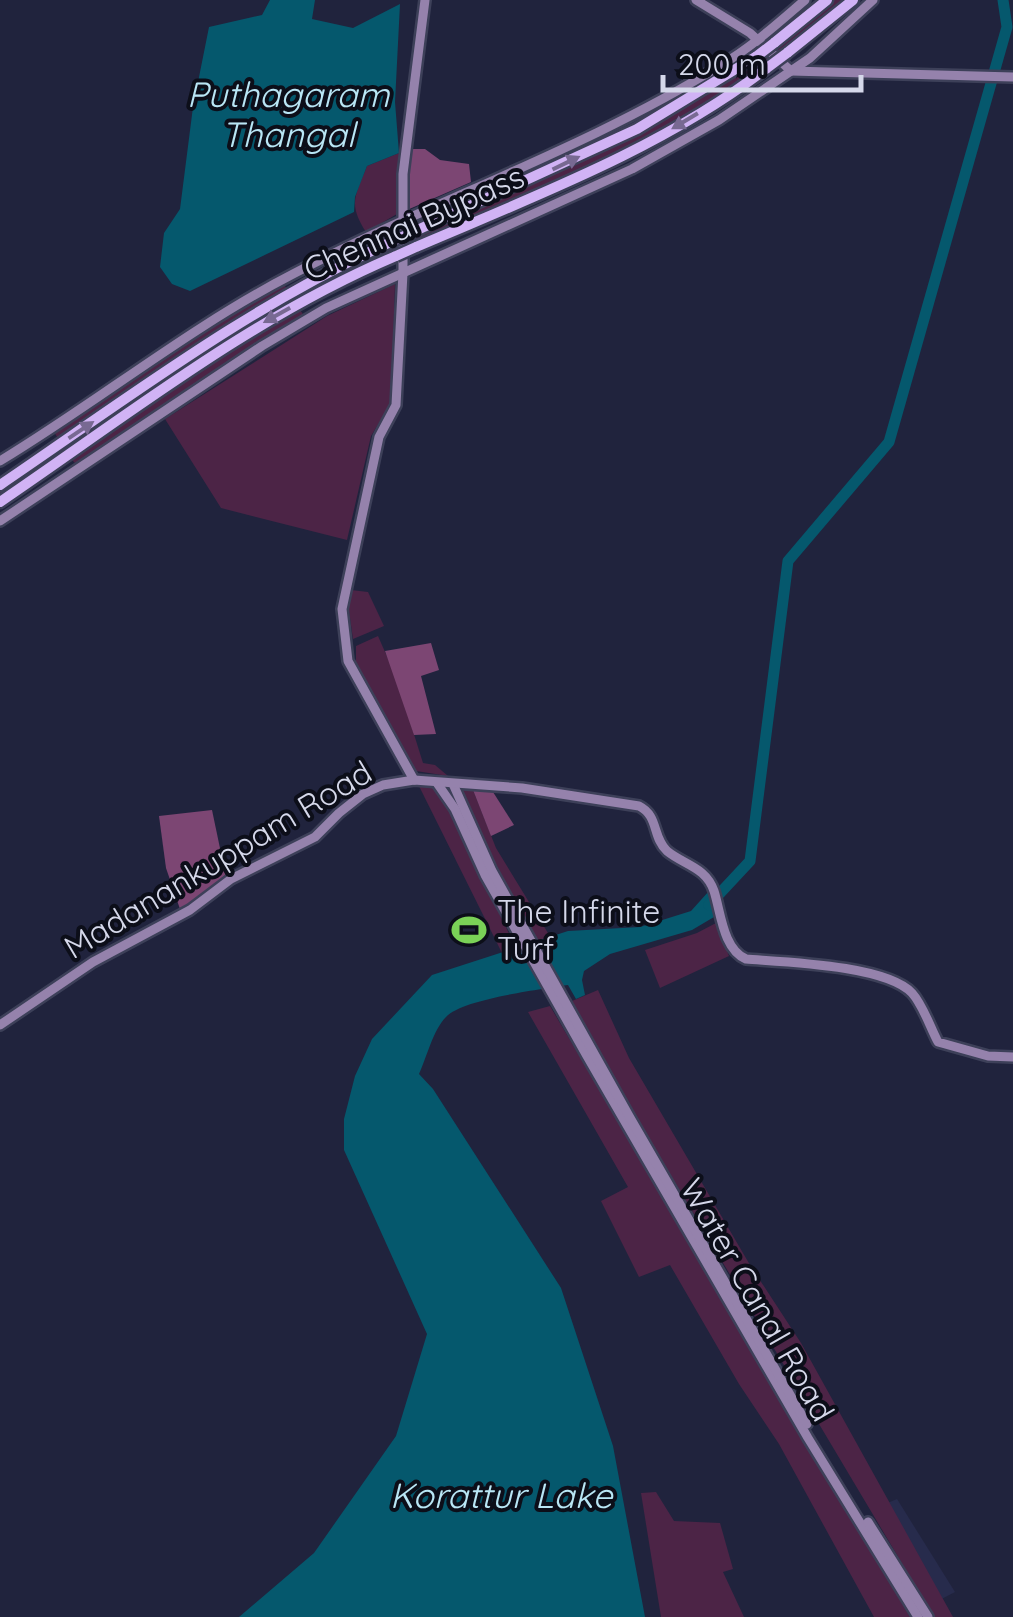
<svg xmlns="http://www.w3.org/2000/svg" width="1013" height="1617" viewBox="0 0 1013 1617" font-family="Quicksand,sans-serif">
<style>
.built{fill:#272b4c}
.green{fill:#4c2446}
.forest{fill:#7c4673}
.water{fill:#05586d}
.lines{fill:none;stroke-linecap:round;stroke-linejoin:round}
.river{stroke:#05586d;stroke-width:11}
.secondary-casing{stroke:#3d4059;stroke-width:14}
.highway-casing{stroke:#3d4059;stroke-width:15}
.secondary{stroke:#9582ac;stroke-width:9}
.highway{stroke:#d1b3f5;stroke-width:10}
.highway-bridge-casing{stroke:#3d4059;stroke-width:15;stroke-linecap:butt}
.highway-bridge{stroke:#d1b3f5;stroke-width:10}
.oneway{fill:#786992}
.labels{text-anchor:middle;stroke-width:8;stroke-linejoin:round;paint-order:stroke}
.street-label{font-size:32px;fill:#d5d8ea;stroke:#0c0e19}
.poi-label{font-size:32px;fill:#d5d8ea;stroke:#0c0e19;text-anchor:start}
.water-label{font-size:35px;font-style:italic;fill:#b9e6f5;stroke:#0c0e19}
</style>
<rect width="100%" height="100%" fill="#20233d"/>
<path class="built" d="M897,1499L955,1592L932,1604L871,1510Z"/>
<g class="green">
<path d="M834,0H848L744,83L606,159L352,271L0,497V489C114,412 227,326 350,263C513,181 699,128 834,0Z"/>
<path d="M399,153L397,214L366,232C348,204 355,196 367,166Z"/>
<path d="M283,283L287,289L260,304L59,440L54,432L201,331Z"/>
<path d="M395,284L391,403L371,436L347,540L221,508L165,419L327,316Z"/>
<path d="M298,307L305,317L210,375L78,466L71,459L268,323Z"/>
<path d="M351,590L368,592L384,626L353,639L348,604Z"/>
<path d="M378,636L396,677L423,763L435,765L448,776L416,771L356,664V646Z"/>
<path d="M419,786L435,788L444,798L517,950L503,955Z"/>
<path d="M461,789L473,790L496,848L551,938L539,943L483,841Z"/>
<path d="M716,923L729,956L660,988L645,950L697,933Z"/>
<path d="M598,990L629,1058L750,1265L801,1343L953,1617H934L645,1132L572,1001Z"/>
<path d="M550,1006L910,1617H874L779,1444L739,1384L670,1265L639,1277L601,1201L628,1187L528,1012Z"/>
<path d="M656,1492L674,1521L720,1523L733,1569L723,1572L744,1617H661L641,1493Z"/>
</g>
<g class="forest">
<path d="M411,149H425L440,160L469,164L471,182L407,210Z"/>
<path d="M431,643L439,670L421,676L436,734L414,735L385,651Z"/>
<path d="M473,790L493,792L514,825L491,836Z"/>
<path d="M212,810L226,877L181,912L166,868L159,816Z"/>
</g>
<g class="water">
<path d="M270,0H315L312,19L353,28L400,4L395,102L399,153L367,166L355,197L354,212L190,291L172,284L160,267L164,233L180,209L193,107L209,27L262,15Z"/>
<path d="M709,891L714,917L692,930L610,954L584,971L582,980L585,995L576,999L568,985C543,989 462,999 446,1017C433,1030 427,1057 419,1074L433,1089L561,1288L613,1446L645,1617H239L314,1553L396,1436L427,1334L344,1150V1119L355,1076L372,1039L432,975L568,931L640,927L691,911Z"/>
</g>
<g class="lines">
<path class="river" d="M709,905L750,861L788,561L889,442L1007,27L1003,0"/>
<g class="secondary-casing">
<g id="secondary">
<path d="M696,0L750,33L791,71"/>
<path d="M791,71L1013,77"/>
<path d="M0,461C99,401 190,327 293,274C434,200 586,149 721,65C752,47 778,23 805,0"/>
<path d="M0,521L262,346L326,308L632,169L719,120L810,58L873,0"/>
<path d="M414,780L348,661L342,609L379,437L396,405L403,273V174L425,0"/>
<path d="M437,783L455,809L485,875L587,1056L808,1438L918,1617"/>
<path d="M453,784L492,871L629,1116L807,1424"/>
<path d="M0,1025L93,962L190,910L231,879L315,837L339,813L363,794L383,785L414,780L522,788L639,806C659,816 652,837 667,851C684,865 706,867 714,891C721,913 723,949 746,959C784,962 886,965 912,993C923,1005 930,1027 938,1042L988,1056L1013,1057"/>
<path d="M868,1522L928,1617"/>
</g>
</g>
<g class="highway-casing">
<g id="highway">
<path d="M774,43L827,0"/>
<path d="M787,53L853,0"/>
<path d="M413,232L637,129L757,56"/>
<path d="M416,247C535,196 663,148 767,68"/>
<path d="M0,485C128,398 252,304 393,241"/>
<path d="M0,502C128,415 252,317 396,256"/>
</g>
</g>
<use href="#secondary" class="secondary"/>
<use href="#highway" class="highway"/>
<g class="highway-bridge-casing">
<g id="highway-bridge">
<path d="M757,56L774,43"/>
<path d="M767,68L787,53"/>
<path d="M393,241L413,232"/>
<path d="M396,256L416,247"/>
</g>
</g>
<use href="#highway-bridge" class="highway-bridge"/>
</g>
<defs><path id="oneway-solid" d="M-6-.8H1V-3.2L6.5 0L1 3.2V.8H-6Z" transform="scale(2.5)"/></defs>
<g class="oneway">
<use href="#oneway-solid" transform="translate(685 121) rotate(149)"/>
<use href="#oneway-solid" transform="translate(566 163) rotate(-26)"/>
<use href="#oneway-solid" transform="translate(277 315) rotate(151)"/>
<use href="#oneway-solid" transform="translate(81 430) rotate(-34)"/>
</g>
<defs>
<g id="stadium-bare" transform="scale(2.7)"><path d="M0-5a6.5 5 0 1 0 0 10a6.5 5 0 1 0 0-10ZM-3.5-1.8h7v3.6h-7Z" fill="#7ad157" stroke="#0c0e19" stroke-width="2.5" paint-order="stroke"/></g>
</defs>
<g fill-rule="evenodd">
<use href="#stadium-bare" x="469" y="930"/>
</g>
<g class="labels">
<g class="street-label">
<text transform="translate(414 223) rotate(-24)" y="11">Chennai Bypass</text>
<text transform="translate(218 860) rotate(-31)" y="11">Madanankuppam Road</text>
<text transform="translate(757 1300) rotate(60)" y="11">Water Canal Road</text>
</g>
<g class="poi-label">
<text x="497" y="923">The Infinite<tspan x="497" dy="37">Turf</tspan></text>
</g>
<g class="water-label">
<text x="288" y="107">Puthagaram<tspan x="288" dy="40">Thangal</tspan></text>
<text x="501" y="1508">Korattur Lake</text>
</g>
</g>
<path d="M663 75v15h198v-15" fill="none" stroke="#d5d8ea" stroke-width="5"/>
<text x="678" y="75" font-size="30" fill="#d5d8ea" stroke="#0c0e19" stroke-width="8" paint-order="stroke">200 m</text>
</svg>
